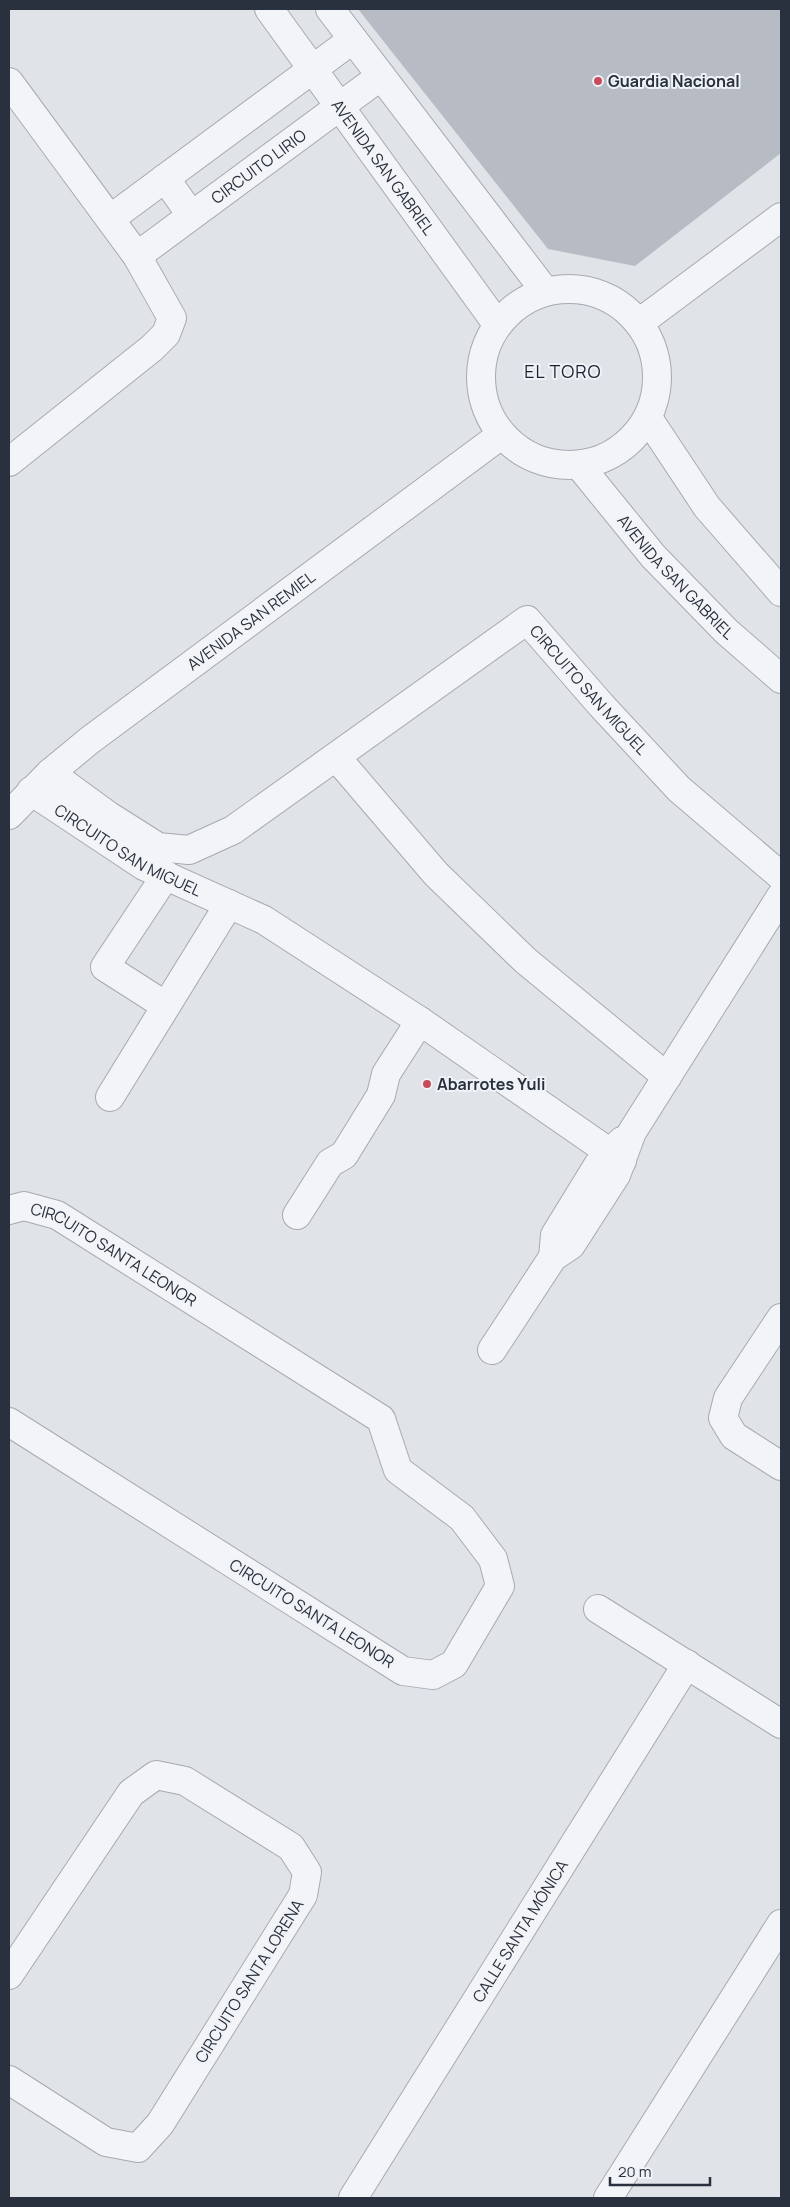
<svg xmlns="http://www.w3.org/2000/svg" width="790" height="2207" viewBox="0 0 790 2207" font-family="Manrope,sans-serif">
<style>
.building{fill:#b7bcc4}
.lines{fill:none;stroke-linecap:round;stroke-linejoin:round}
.street-casing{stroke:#a5aab2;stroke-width:30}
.street{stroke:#f2f4f7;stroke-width:28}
.poi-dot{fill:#c64c5d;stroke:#eff2f6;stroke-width:2}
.labels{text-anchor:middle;stroke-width:4;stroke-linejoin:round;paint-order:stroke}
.poi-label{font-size:16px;font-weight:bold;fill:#29313e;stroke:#eff2f6;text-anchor:start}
.street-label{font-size:16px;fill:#29313e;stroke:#eff2f6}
.neighbourhood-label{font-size:18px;letter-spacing:1px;fill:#1c222f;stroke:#eff2f6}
</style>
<rect width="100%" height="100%" fill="#e0e3e8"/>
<path class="building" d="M358,9H781V153L635,266L548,249Z"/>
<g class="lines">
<g class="street-casing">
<g id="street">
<path id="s1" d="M269,9L497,324"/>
<path d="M330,9L545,291"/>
<path d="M9,82L137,256L172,318L166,334L152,348L9,462"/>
<path d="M165,178L191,215"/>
<path d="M110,219L352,40"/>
<path id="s2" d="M137,256L381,76"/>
<circle cx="569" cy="377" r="88"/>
<path d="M639,323L781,217"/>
<path d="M648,418L707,507L781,592"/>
<path id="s3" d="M579,465L653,556L726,631L781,679"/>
<path d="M336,757L436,874L526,961L667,1077"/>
<path id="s4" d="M50,773L109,816L158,847L189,850L233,830L527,620L601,705L679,789L781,876"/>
<path id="s5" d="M31,791L144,866L264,920L420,1021L622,1161"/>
<path id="s6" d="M9,815L50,773L90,740L501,435"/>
<path d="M166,875L105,967L166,1006"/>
<path d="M110,1097L229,904"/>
<path id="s7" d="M9,1210L24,1206L57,1215L381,1419L398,1470L462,1518L493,1559L500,1586L454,1664L433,1675L403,1671L9,1422"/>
<path d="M297,1215L330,1163L344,1155L381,1095L386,1074L420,1021"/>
<path d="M553,1257L555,1235L598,1165L622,1141"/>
<path d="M781,1318L728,1398L723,1418L734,1436L781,1466"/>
<path d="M492,1350L553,1257L571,1245L616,1175L632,1132L781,896"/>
<path d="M598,1609L781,1724"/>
<path d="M9,1975L131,1793L156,1775L185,1781L291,1847L307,1872L303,1895L160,2124L138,2148L106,2142L9,2080"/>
<path id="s8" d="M353,2198L687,1664"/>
<path d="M608,2198L781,1924"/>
</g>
</g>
<use href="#street" class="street"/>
</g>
<g class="poi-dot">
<circle cx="598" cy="81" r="5"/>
<circle cx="427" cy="1084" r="5"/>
</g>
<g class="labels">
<g class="poi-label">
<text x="608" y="87">Guardia Nacional</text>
<text x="437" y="1090">Abarrotes Yuli</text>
</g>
<g class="street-label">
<text dy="6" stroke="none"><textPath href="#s2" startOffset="151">CIRCUITO LIRIO</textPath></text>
<text dy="6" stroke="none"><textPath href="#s1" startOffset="195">AVENIDA SAN GABRIEL</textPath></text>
<text dy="6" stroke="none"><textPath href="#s3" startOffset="148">AVENIDA SAN GABRIEL</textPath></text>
<text dy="6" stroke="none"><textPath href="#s6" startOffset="311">AVENIDA SAN REMIEL</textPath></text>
<text dy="6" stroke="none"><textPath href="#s4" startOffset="665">CIRCUITO SAN MIGUEL</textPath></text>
<text dy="6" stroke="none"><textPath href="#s5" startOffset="114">CIRCUITO SAN MIGUEL</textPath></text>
<text dy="6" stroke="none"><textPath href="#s7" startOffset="118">CIRCUITO SANTA LEONOR</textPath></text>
<text transform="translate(312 1613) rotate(32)" y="6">CIRCUITO SANTA LEONOR</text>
<text dy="6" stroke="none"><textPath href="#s8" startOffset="315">CALLE SANTA MÓNICA</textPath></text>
<text transform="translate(249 1981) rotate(-58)" y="6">CIRCUITO SANTA LORENA</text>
</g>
<g class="neighbourhood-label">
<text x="563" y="378">EL TORO</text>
</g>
</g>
<rect width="790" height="2207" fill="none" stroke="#29313e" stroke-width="20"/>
<path d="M610 2177v8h100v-8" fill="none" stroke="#29313e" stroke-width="2.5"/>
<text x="618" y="2177" font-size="15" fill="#29313e" stroke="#eff2f6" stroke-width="4" paint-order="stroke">20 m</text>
</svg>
